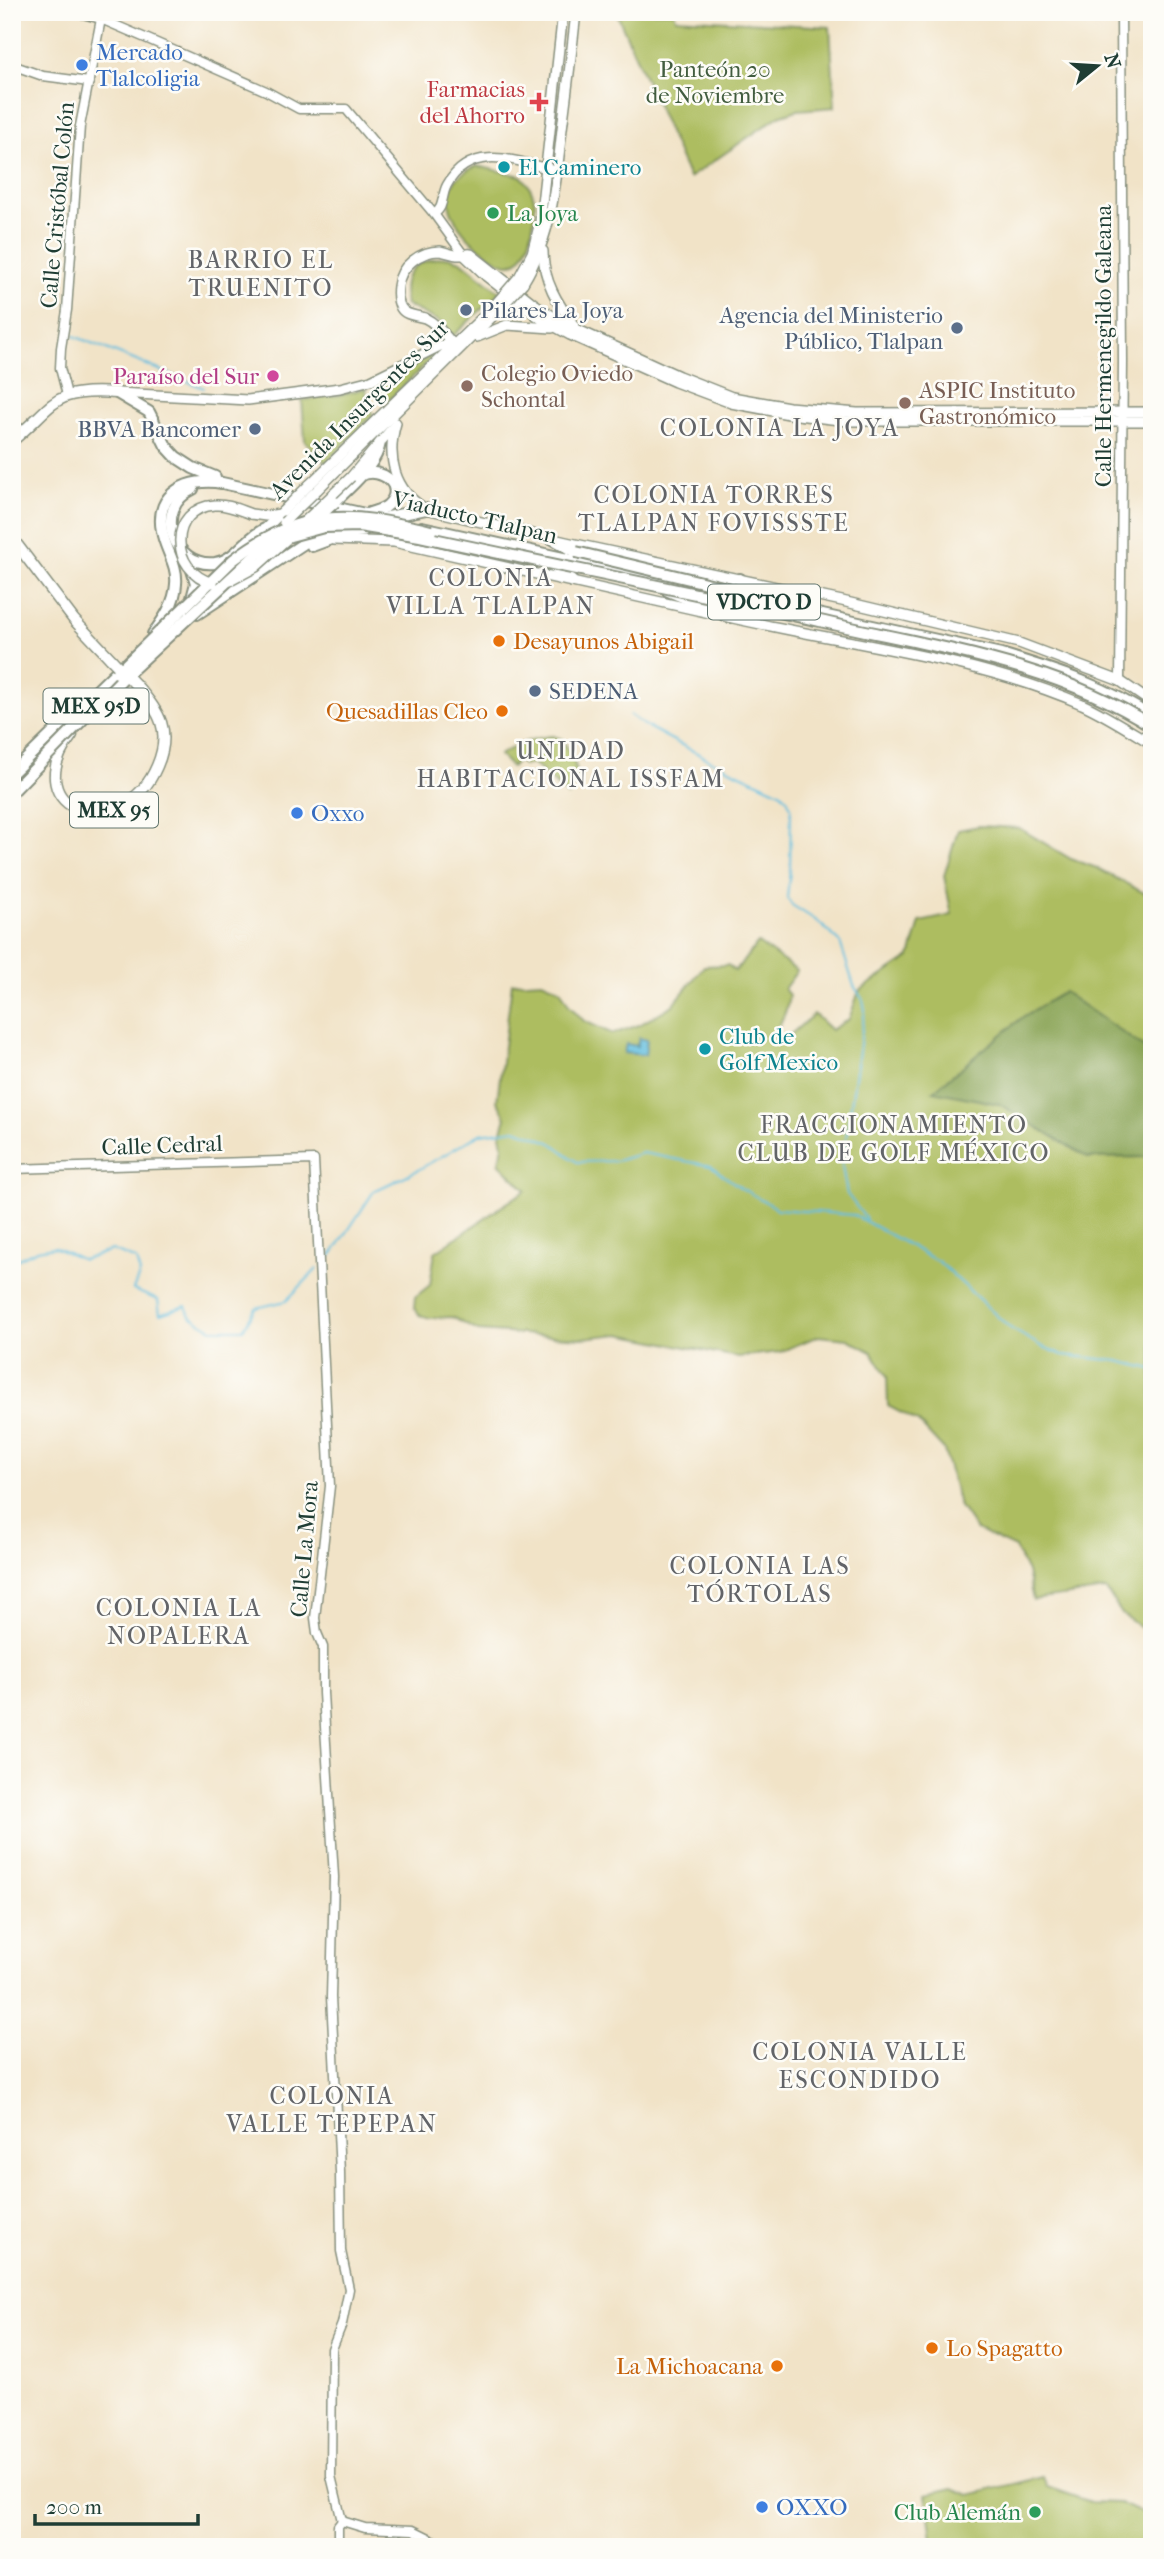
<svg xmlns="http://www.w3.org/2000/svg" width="1164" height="2559" viewBox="0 0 1164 2559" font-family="'IM FELL French Canon',serif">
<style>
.green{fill:#adbd61;stroke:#667d4a;stroke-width:2}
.forest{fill:#8aa457;stroke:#547046;stroke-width:2}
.water{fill:#61bedf;stroke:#407e8a;stroke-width:2}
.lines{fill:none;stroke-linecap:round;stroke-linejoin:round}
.stream{stroke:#61bedf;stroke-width:2}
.tertiary-casing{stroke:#88907e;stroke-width:11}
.secondary-casing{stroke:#88907e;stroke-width:12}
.primary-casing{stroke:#88907e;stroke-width:13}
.motorway-casing{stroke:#88907e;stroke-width:14}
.tertiary{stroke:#fff;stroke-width:8}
.secondary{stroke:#fff;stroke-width:9}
.primary{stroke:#fff;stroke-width:10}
.motorway{stroke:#fff;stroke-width:10}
.secondary-bridge-casing{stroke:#88907e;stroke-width:12;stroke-linecap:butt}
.primary-bridge-casing{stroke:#88907e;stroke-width:13;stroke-linecap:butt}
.motorway-bridge-casing{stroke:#88907e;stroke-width:14;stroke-linecap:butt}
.secondary-bridge{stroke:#fff;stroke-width:9}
.primary-bridge{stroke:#fff;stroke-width:10}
.motorway-bridge{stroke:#fff;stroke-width:10}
.shop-dot{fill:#3f7fe0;stroke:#fdfcf7;stroke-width:2.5}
.health-dot{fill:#e0444e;stroke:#fdfcf7;stroke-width:2.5}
.culture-dot{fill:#0f9aa8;stroke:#fdfcf7;stroke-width:2.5}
.leisure-dot{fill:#2e9e5b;stroke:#fdfcf7;stroke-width:2.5}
.service-dot{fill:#5c6f8a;stroke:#fdfcf7;stroke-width:2.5}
.hotel-dot{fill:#d1479c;stroke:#fdfcf7;stroke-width:2.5}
.education-dot{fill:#8d6e63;stroke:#fdfcf7;stroke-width:2.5}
.food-dot{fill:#e8710a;stroke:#fdfcf7;stroke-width:2.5}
.labels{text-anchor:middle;stroke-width:5;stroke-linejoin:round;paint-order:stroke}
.shield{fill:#fdfcf7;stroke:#62766e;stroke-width:2}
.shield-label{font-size:21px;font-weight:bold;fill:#1f3d34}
.shop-label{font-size:23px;fill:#366cbe;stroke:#fdfcf7;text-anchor:start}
.park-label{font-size:23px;fill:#425d3f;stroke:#fdfcf7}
.health-label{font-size:23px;fill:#be3a42;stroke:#fdfcf7;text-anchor:end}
.culture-label{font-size:23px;fill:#0d838f;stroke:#fdfcf7;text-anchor:start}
.street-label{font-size:23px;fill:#1f3d34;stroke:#fdfcf7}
.leisure-label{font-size:23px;fill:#27864d;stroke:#fdfcf7;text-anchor:start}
.service-label{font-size:23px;fill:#4e5e75;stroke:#fdfcf7;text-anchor:start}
.education-label{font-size:23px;fill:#785e54;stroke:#fdfcf7;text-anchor:start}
.hotel-label{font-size:23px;fill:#b23c85;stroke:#fdfcf7;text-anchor:end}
.food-label{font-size:23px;fill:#c56008;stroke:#fdfcf7;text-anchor:start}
.neighbourhood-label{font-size:24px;letter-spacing:2px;fill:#626468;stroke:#fdfcf7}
</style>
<rect width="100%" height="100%" fill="#fdfcf7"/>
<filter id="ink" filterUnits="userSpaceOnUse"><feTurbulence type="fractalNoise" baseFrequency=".0143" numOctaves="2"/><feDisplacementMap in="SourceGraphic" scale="14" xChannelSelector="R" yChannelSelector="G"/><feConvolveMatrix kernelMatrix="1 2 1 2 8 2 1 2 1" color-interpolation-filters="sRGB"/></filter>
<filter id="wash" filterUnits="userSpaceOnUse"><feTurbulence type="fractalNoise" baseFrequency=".00686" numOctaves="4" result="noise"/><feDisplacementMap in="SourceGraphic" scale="28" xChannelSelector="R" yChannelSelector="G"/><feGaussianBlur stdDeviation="1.57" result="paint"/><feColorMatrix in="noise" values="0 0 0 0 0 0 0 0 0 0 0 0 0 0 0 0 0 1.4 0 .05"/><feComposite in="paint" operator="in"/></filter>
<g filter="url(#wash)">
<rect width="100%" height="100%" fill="#f1e3c7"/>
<g class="green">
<path d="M624,12H674L676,18L830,27L835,107L797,110L779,116L689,178L617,14Z"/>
<path d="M477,166L521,176C536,191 537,206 533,225C531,238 525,263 509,264C500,264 492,256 485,252C454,230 426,186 477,166Z"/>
<path d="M448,257L461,261L500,292L453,336L442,323L406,305C398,271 416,259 448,257Z"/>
<path d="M430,355L432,358L430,360L388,401H386L380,388L382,387L381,380Z"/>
<path d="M366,388L367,401L373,415L326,463L305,441L302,400L339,395Z"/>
<path d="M553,736L562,739C576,762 582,771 568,796L535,765L532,764L523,766L519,761L511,767L499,755C517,745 532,737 553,736Z"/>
<path d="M979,826L1019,828L1071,859L1097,868L1152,897V1633H1148L1122,1614L1106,1590L1033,1600L1027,1572L1015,1548L976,1530L959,1505L944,1450L918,1422L888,1406L887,1376L872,1352L848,1339L818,1336L780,1352L737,1357L620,1334L582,1338L478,1331L452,1317L430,1318L419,1315L414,1308L415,1297L430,1285L435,1252L526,1190L499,1163L503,1146L501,1134L506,1117L497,1101L512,983L542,981L560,989L569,1005L584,1021L613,1034L639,1025L673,1005L704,966L728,965L735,971L758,943L797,971L784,989L789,995C787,1009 784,1019 775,1031L783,1041L814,1014L831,1030L849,1019L859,991L910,957L920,922L952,915L944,876L958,830Z"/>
<path d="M1043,2477L1047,2487L1090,2502L1120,2503L1152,2518V2547H940L932,2539L926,2494L953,2488L969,2495Z"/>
</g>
<path class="forest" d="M1064,992L1152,1053V1157L1088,1158L999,1104L933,1091L1024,1016Z"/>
<path class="water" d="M639,1038L647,1040L645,1055L624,1053L626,1044L637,1046Z"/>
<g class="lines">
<g class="stream">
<path d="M74,336L204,388"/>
<path d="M630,715L642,724L712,761L780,792L787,798L791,808L790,870L787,898L792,905L817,921L840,942L854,986L863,1000L865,1010L842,1166L847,1194L866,1219"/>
<path d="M12,1262L37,1250L54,1247L83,1260L112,1250L136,1260L140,1273L133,1290L158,1300L160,1314L186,1306L190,1316L212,1329H243L256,1308L286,1301L317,1269"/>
<path d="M324,1263L334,1252L374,1191L418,1170L480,1134L516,1129L552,1143L577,1162L616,1161L643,1153L711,1166L741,1188L778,1209L854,1215L939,1262L1010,1328L1041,1346L1063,1355L1118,1361L1152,1369"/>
</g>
</g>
</g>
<g filter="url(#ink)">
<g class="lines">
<g class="tertiary-casing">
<g id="tertiary">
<path d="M75,12L101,19L150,40L266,91L299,109H346L434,214L463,254"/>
<path d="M12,65L43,76L89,82"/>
<path d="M434,214C445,207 441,196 447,185C471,141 519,162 557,171"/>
<path d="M67,395L60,368L61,348L67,310L80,126L101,19"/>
<path d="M1120,681L1123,362L1121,12"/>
<path d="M12,1169L314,1160L330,1486L315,1618L317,1633L323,1647V1693L334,1877L331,1997L340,2172L341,2251L349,2289L342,2324L332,2349L331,2476L342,2521"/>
<path d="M342,2521L365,2528L413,2530L447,2547"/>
<path d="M338,2547V2526L342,2521"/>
</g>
</g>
<g class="secondary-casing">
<g id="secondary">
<path d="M543,251C543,281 558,304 575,327"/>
<path d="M463,254L486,276L541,319L570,335L675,382L731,403L789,414L848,421H1152"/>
<path d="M519,277L532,253L540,222L563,12"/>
<path d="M523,283C552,237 556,183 562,129C567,90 572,51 576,12"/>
<path d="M477,337L507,325L552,328"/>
<path d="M453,344C444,334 436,323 425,318C416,315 406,316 401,308C397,301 397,294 398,286C400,266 420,251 440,251C446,252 455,256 461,255C464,255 468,253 471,254L533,303L563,323L679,376L732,397L789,407L857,413L1152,412"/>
<path d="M118,393L248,400L340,388L371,380L440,346L453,344"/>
<path d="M396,423C386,457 394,491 426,509L566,542L842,601L1019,643L1120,681L1152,703"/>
<path d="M351,477L394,426"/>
<path d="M309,485L493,307"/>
<path d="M317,490L499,310"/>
<path d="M251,514L266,516L280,514"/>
<path d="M262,532L283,511"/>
<path d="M333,540L394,542L710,613"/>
<path d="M724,616C843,644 968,655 1082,704C1106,715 1129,730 1152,744"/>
</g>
</g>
<g class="primary-casing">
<g id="primary">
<path d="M12,441C57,404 51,388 117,393"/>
<path d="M12,538L74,620L111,659"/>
<path d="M72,735C13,812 123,846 157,766C172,731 160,712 136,685"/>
</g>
</g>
<g class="motorway-casing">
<g id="motorway">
<path d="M117,393L149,412L166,446L176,457L193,468L215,477"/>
<path d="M361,475C382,466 407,487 388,505C383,510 374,511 367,514"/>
<path d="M193,489C152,508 173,568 215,563C236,560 246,537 265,529"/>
<path d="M335,502C351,485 376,466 380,443"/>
<path d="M384,518L426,509"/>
<path d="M422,527L741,597"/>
<path d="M551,538L576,552"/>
<path d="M312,546L347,533L363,531"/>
<path d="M549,564L572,581"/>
<path d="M191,567L196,583L192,598"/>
<path d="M720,585H729L740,579"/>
<path d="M668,591L730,617"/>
<path d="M781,606L1001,654C1053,670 1107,686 1152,718"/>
<path d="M197,614L306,542L339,529"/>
<path d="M153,634C164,619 175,603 176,584C178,564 165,550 162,531C154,492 190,477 222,483L379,517"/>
<path d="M12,773L123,665"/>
</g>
</g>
<use href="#tertiary" class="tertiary"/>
<use href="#secondary" class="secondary"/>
<use href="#primary" class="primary"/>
<use href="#motorway" class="motorway"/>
<g class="secondary-bridge-casing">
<g id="secondary-bridge">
<path d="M493,307L519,277"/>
<path d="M499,310L523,283"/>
<path d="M283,511L309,485"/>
<path d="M284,522L317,490"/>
<path d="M303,523L351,477"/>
<path d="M230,581L256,567L286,540"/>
<path d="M213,583C169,571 168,508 215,505C228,504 239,510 251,514"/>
</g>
</g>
<g class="primary-bridge-casing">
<path id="primary-bridge" d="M111,659L136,685"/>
</g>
<g class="motorway-bridge-casing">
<g id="motorway-bridge">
<path d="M317,518L335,502"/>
<path d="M576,552L727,588L789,608"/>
<path d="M117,673L233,560C302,507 350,512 431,531"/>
<path d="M12,792L122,679L257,554L283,538L324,527L359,526L420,536C553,565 687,591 820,621C933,647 1052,662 1152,726"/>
</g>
</g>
<use href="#secondary-bridge" class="secondary-bridge"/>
<use href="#primary-bridge" class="primary-bridge"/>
<use href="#motorway-bridge" class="motorway-bridge"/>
</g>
</g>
<g class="shop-dot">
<circle cx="82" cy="65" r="7"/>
<circle cx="297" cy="813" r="7"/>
<circle cx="762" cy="2507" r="7"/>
</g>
<path class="health-dot" d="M535.5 91.5h7v7h7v7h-7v7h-7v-7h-7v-7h7z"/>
<g class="culture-dot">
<circle cx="504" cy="167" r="7"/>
<circle cx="705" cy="1049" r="7"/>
</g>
<g class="leisure-dot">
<circle cx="493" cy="213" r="7"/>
<circle cx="1035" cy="2512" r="7"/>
</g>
<g class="service-dot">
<circle cx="466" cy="310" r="7"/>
<circle cx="957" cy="328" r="7"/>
<circle cx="255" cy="429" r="7"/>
<circle cx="535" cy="691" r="7"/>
</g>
<circle class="hotel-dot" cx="273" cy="376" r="7"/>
<g class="education-dot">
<circle cx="467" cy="386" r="7"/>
<circle cx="905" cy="403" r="7"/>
</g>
<g class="food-dot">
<circle cx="499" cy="641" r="7"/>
<circle cx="502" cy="711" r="7"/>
<circle cx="932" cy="2348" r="7"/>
<circle cx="777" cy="2366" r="7"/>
</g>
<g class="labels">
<g class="shield">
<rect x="708" y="584.5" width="112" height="35" rx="5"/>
<rect x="43.5" y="688.5" width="105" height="35" rx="5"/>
<rect x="70" y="792.5" width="88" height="35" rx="5"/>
</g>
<g class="shield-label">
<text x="764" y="609">VDCTO D</text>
<text x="96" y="713">MEX 95D</text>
<text x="114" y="817">MEX 95</text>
</g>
<g class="shop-label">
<text x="96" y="60">Mercado<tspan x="96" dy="26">Tlalcoligia</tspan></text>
<text x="311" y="821">Oxxo</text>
<text x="776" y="2515">OXXO</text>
</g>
<g class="park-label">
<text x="715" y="77">Panteón 20<tspan x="715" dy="26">de Noviembre</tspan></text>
</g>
<g class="health-label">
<text x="525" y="97">Farmacias<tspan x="525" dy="26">del Ahorro</tspan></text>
</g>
<g class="culture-label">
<text x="518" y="175">El Caminero</text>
<text x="719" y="1044">Club de<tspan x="719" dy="26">Golf Mexico</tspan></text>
</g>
<g class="street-label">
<text transform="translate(57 205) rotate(-85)" y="8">Calle Cristóbal Colón</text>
<text transform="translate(1103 346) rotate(-90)" y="8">Calle Hermenegildo Galeana</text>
<text transform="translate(359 409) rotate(-45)" y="8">Avenida Insurgentes Sur</text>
<text transform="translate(475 517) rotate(13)" y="8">Viaducto Tlalpan</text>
<text transform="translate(162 1145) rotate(-2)" y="8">Calle Cedral</text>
<text transform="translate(304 1549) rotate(-85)" y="8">Calle La Mora</text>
</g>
<g class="leisure-label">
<text x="507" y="221">La Joya</text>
<text x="1021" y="2520" text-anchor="end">Club Alemán</text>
</g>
<g class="service-label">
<text x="480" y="318">Pilares La Joya</text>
<text x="943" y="323" text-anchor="end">Agencia del Ministerio<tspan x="943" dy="26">Público, Tlalpan</tspan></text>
<text x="241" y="437" text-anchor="end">BBVA Bancomer</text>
<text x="549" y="699">SEDENA</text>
</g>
<g class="education-label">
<text x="481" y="381">Colegio Oviedo<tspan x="481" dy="26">Schontal</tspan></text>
<text x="919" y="398">ASPIC Instituto<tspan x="919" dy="26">Gastronómico</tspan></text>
</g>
<g class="hotel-label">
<text x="259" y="384">Paraíso del Sur</text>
</g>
<g class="food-label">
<text x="513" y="649">Desayunos Abigail</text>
<text x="488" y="719" text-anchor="end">Quesadillas Cleo</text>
<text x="946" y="2356">Lo Spagatto</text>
<text x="763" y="2374" text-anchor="end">La Michoacana</text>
</g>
<g class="neighbourhood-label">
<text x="261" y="268">BARRIO EL<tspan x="261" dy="28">TRUENITO</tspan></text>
<text x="780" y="436">COLONIA LA JOYA</text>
<text x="714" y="503">COLONIA TORRES<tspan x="714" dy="28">TLALPAN FOVISSSTE</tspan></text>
<text x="491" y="586">COLONIA<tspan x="491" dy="28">VILLA TLALPAN</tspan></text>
<text x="571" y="759">UNIDAD<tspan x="571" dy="28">HABITACIONAL ISSFAM</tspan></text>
<text x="894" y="1133">FRACCIONAMIENTO<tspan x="894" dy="28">CLUB DE GOLF MÉXICO</tspan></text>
<text x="760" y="1574">COLONIA LAS<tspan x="760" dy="28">TÓRTOLAS</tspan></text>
<text x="179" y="1616">COLONIA LA<tspan x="179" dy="28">NOPALERA</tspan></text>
<text x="860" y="2060">COLONIA VALLE<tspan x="860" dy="28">ESCONDIDO</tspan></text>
<text x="332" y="2104">COLONIA<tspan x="332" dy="28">VALLE TEPEPAN</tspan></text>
</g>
</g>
<rect width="1164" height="2559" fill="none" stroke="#fdfcf7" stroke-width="42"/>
<g transform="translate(1097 66) rotate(72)" stroke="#fdfcf7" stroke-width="5" paint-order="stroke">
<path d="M0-5L12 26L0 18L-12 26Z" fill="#1f3d34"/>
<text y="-10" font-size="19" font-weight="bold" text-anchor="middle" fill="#1f3d34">N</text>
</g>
<path d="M35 2514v10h163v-10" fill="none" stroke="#1f3d34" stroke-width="3.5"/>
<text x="46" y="2514" font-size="21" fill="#1f3d34" stroke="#fdfcf7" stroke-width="5" paint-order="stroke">200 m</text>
</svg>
